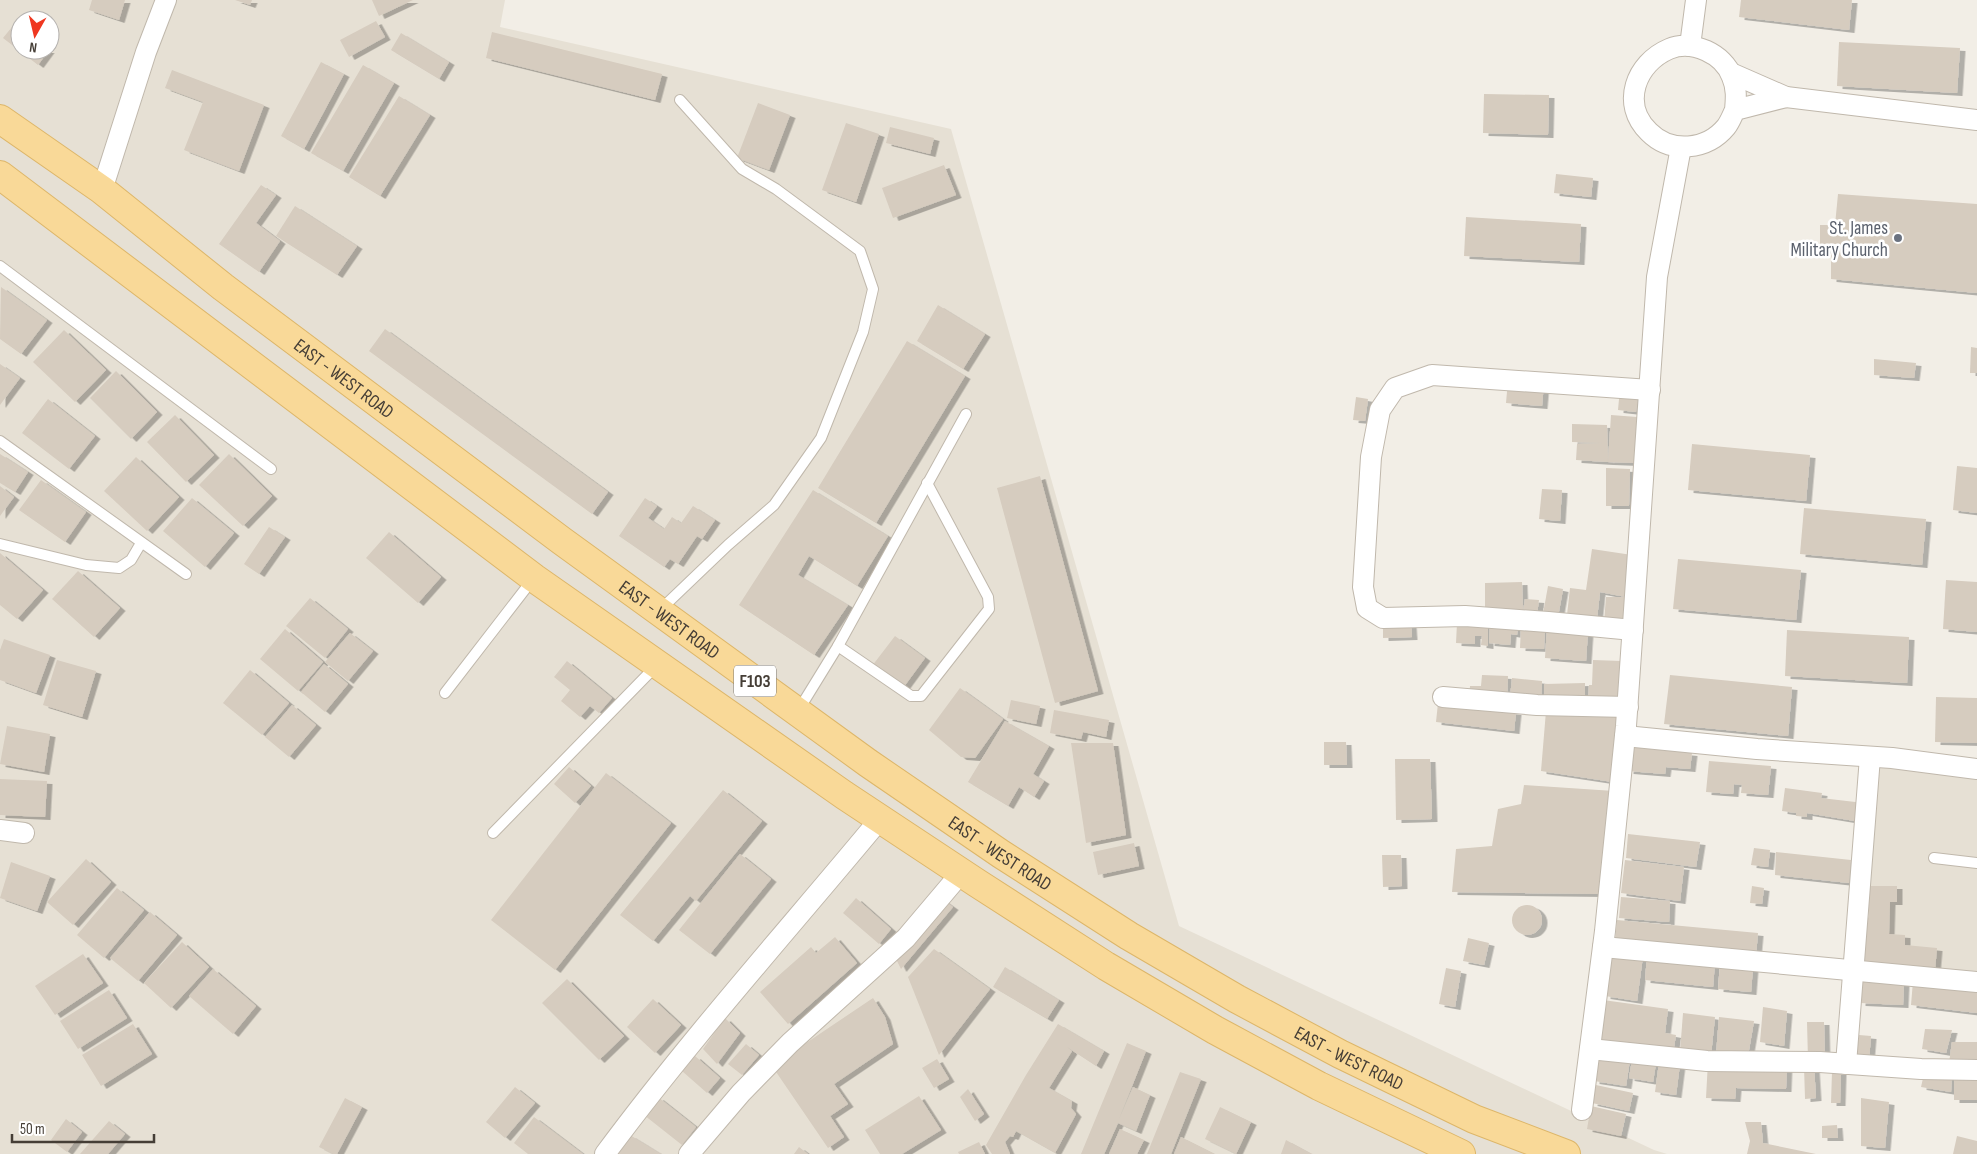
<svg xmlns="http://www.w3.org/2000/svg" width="1977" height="1154" viewBox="0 0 1977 1154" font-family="'Sofia Sans Condensed',sans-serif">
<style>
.residential{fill:#e6e0d4;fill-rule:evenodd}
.building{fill:#d6ccbf;filter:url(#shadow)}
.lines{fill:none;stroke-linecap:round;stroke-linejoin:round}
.lane-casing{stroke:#c0b8ac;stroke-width:12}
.street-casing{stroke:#c0b8ac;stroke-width:22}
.primary-casing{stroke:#ddb669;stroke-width:30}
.lane{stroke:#fff;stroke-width:10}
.street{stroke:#fff;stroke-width:20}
.primary{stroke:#f9d998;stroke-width:28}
.worship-dot{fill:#6b7280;stroke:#fff;stroke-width:2}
.labels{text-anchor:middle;stroke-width:5;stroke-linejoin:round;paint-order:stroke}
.shield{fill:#fff;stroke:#7d7872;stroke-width:1}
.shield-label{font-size:18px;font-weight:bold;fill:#453e36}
.worship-label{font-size:19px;fill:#5b616d;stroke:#fff;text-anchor:end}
.street-label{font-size:19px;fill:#453e36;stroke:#fff}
</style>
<defs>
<filter id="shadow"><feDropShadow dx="5.5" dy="3" stdDeviation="0" flood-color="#0004"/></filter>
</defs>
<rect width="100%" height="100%" fill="#f2eee6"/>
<g class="residential">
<path d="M0,0H505L500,27L951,129L1179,926L1654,1150L1667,1154H0ZM20,20H50V50H20Z"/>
<path d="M1873,763L1977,776V976L1857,966Z"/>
</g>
<g class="building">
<path d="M92,0H125L119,20L89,10Z"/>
<path d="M235,0H252L250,5Z"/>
<path d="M372,0H413L379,16Z"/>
<path d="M1741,0H1852L1849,30L1739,17Z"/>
<path d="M20,17V50H49L38,65L3,38Z"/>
<path d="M376,21L385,37L349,57L340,40Z"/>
<path d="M492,32L662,74L655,100L486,58Z"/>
<path d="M401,33L449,62L439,79L391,50Z"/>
<path d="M1839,42L1960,48L1957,93L1837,86Z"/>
<path d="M321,62L344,74L304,149L281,136Z"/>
<path d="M363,65L394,83L343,171L311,153Z"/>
<path d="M172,70L264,105L239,171L184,150L203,102L165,88Z"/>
<path d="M1484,94L1549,95L1548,135L1483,133Z"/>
<path d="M399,96L430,115L380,196L349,177Z"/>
<path d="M758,103L790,115L769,170L737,158Z"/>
<path d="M846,123L879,134L856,202L822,190Z"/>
<path d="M890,127L934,138L930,154L886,143Z"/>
<path d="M944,165L956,195L893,218L882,188Z"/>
<path d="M1556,174L1593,178L1591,197L1554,193Z"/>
<path d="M261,185L276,195L256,223L280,241L259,272L219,244Z"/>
<path d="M1838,194L1977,204V293L1831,279V250L1820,251V225H1835Z"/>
<path d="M295,206L357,246L337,275L276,236Z"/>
<path d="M1466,217L1581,224L1579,262L1464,256Z"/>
<path d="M1,287L47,320L21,354L0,339Z"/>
<path d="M938,305L985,334L963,369L917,341Z"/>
<path d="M385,329L608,492L592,514L369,351Z"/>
<path d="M64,330L106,370L75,402L33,362Z"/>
<path d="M907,341L965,376L876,523L818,488Z"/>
<path d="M1971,347L1977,348V373H1970Z"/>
<path d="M1874,359L1916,363L1914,378L1874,375Z"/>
<path d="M0,364L20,378L0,405Z"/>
<path d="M116,371L157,412L131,439L90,398Z"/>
<path d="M1508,380L1544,383L1542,406L1506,403Z"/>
<path d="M1620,388L1639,390L1636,412L1618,410Z"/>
<path d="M1356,397L1368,399L1365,421L1353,420Z"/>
<path d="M48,399L95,436L69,469L22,433Z"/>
<path d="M175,415L214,455L186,482L147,442Z"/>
<path d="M1611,415L1637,417L1634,463L1608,462Z"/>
<path d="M1572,424L1607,425L1608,462L1576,460L1577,444L1602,443L1572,442Z"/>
<path d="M1692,444L1810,455L1806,501L1688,490Z"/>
<path d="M0,454L28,472L15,492L0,483Z"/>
<path d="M229,454L272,496L243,526L199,485Z"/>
<path d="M136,457L179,497L147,531L104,491Z"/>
<path d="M1957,466L1977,468V513L1953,510Z"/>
<path d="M1606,468L1630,469L1629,506H1606Z"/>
<path d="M1040,476L1098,691L1055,703L997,488Z"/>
<path d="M41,480L86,512L65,542L19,510Z"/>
<path d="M0,486L14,497L0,516Z"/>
<path d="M1542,489L1562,490L1560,521L1539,519Z"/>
<path d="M813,490L888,536L857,586L809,556L798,575L848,605L814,655L739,605Z"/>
<path d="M192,498L234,533L205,567L163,531Z"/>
<path d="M645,498L657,506L648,518L664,529L672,517L681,523L693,506L715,520L702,539L697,536L678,564L670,559L664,567L619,536Z"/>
<path d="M1804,508L1926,519L1922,565L1800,554Z"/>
<path d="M269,527L285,537L259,574L244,564Z"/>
<path d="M389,532L441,577L418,603L366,558Z"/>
<path d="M1592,549L1632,555L1625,624L1604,622L1606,597H1626L1600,592L1597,619L1567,615L1570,588L1586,590Z"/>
<path d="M0,553L43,590L17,619L0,605Z"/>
<path d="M1678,559L1801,570L1796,620L1673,609Z"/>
<path d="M78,571L120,608L94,637L52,599Z"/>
<path d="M1946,580L1977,582V632L1943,629Z"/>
<path d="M1522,582L1523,611L1485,612V583Z"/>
<path d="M1548,586L1563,589L1558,617L1543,614Z"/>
<path d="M310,598L348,629L325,658L286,626Z"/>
<path d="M1525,599L1539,600L1537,614L1523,611Z"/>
<path d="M1411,623L1412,637L1383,638V624Z"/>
<path d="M1457,623H1488V646L1481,645L1482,636H1475V644L1456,643Z"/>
<path d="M1490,623L1518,625L1517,635L1511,634L1510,645L1489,643Z"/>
<path d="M1521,627L1545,628L1544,649L1520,648Z"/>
<path d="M1547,628L1588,631L1586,661L1545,658Z"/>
<path d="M285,629L323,662L298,691L260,659Z"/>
<path d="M1787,630L1909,637L1907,683L1785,676Z"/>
<path d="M350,633L373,651L348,681L325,662Z"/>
<path d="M895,636L925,658L903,688L872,666Z"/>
<path d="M4,639L50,655L36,693L0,680V650Z"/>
<path d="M57,660L96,671L82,717L43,705Z"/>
<path d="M1593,660L1622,661L1620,703L1588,701L1589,685H1592Z"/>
<path d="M567,661L612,698L599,713L590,706L580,717L561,701L570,690L554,677Z"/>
<path d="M324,664L348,684L325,712L301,692Z"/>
<path d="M250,670L289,703L262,735L223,703Z"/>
<path d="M1482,675L1508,676L1507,700L1469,698L1470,686H1481Z"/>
<path d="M1670,675L1792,687L1788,736L1664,724Z"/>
<path d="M1512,678L1542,681L1541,701L1510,698Z"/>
<path d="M1585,683V702H1544V684Z"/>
<path d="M960,688L1003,719L975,758L961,757L929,730Z"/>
<path d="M1936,697L1977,698V743L1935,742Z"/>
<path d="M1011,700L1040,706L1036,724L1007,718Z"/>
<path d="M1438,703L1516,712L1514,731L1436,722Z"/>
<path d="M292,705L316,725L289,757L265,737Z"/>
<path d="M1054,710L1109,720L1106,737L1083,732L1081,739L1050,733Z"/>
<path d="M1546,711L1620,712L1613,782L1541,771Z"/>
<path d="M1005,721L1049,746L1033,774L1044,781L1034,797L1019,787L1008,806L968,782Z"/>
<path d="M7,726L50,734L44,772L0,764Z"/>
<path d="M1324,742H1346L1347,765H1324Z"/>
<path d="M1071,743H1113L1126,835L1086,843Z"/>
<path d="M1630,747L1692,753L1690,769L1666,767L1665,774L1628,771Z"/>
<path d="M1395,759H1430L1432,819L1396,820Z"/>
<path d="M1709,761L1771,766L1768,795L1741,793L1742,785L1734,784L1733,794L1706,792Z"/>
<path d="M569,767L591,786L575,803L554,784Z"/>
<path d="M606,773L671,823L555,970L491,920Z"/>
<path d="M0,779L47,781L45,817L0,815Z"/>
<path d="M1524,785L1614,791L1600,894L1452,892L1456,849L1492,846L1498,809L1521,804Z"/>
<path d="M1785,788L1822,793L1821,798L1864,803L1861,822L1807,813V817L1796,816V813L1782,811Z"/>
<path d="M723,790L762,821L696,901L690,896L653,941L620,915Z"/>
<path d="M1628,834L1700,842L1696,867L1626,858Z"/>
<path d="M1134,843L1139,866L1098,875L1093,852Z"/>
<path d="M1754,848L1770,850L1768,867L1751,865Z"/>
<path d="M1776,852L1851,860L1849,883L1775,875Z"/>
<path d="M740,854L771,879L710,954L679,930Z"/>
<path d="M1382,855H1401L1402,886L1383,887Z"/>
<path d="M86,859L111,882L73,925L47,902Z"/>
<path d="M1625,860L1684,867L1680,901L1621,893Z"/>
<path d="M11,862L50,876L37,911L0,898Z"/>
<path d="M1752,886L1764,888L1762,904L1750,903Z"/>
<path d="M1869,886H1897V902H1890L1889,934L1905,935V945L1937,948L1935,971L1861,966L1863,932L1869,916Z"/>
<path d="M117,888L144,910L104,958L77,935Z"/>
<path d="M1621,897L1670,901L1669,922L1619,918Z"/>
<path d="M856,898L891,929L879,944L843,913Z"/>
<path d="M942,899L953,907L901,969L892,951Z"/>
<circle cx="1527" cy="920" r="15"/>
<path d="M150,912L177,935L138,981L110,958Z"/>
<path d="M1617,920L1758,933L1756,955L1615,942Z"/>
<path d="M835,937L857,963L788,1024L760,992L811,947L816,953Z"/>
<path d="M1468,938L1489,943L1484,965L1463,961Z"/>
<path d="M182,942L209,967L171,1008L144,983Z"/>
<path d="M934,949L990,989L939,1055L908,977Z"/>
<path d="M1613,952L1643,956L1637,1001L1605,996Z"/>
<path d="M83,954L103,983L55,1015L35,986Z"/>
<path d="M1647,956L1715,962L1713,987L1645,980Z"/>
<path d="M1720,964L1753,967L1751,992L1718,989Z"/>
<path d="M1005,967L1059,1000L1047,1019L993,987Z"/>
<path d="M1446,968L1461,971L1455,1007L1439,1004Z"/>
<path d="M213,969L256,1006L233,1034L189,996Z"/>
<path d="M567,979L624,1036L599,1060L542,1003Z"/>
<path d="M1861,980L1904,982L1903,1005L1860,1003Z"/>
<path d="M1913,981L1977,989V1013L1911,1005Z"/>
<path d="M109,990L127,1018L78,1049L60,1021Z"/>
<path d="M873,998L885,1017L893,1044L834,1084L848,1104L830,1116L844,1137L828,1148L772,1066Z"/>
<path d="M653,999L681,1025L655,1053L627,1027Z"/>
<path d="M1603,1000L1668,1009L1665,1033L1676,1035L1673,1053L1597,1043Z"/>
<path d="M1763,1007L1787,1011L1784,1046L1760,1042Z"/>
<path d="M1683,1013L1715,1017L1711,1055L1680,1052Z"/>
<path d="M1719,1017L1754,1021L1748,1056L1716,1055Z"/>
<path d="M725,1018L740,1033L717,1064L703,1049Z"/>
<path d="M1807,1022H1824L1825,1060H1808Z"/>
<path d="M133,1024L152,1054L101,1086L82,1055Z"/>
<path d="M1058,1024L1104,1051L1096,1066L1067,1047L1072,1051L1049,1088L1072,1101L1071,1108L1076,1114L1055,1153L1016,1131L1013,1137L1010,1136L1005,1142L1010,1154H992L986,1145L1026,1075Z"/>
<path d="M1925,1029L1952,1030L1946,1053L1922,1049Z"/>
<path d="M1859,1035L1871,1036L1869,1060L1856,1058Z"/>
<path d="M1952,1042H1977V1066L1949,1063Z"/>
<path d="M1127,1043L1146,1051L1119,1119L1133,1087L1150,1095L1136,1131L1118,1123L1104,1154H1081Z"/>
<path d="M746,1044L759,1055L742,1075L728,1064Z"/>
<path d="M1598,1055L1630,1060L1626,1086L1594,1081Z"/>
<path d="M695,1056L720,1078L707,1093L682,1071Z"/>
<path d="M937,1059L949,1079L934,1088L922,1068Z"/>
<path d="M1632,1060L1656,1063L1653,1082L1629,1078Z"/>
<path d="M1708,1061L1787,1063L1786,1089L1736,1088L1735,1099L1706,1098Z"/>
<path d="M1659,1063L1680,1064L1676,1095L1655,1092Z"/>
<path d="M1804,1066H1814L1816,1098L1805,1099Z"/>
<path d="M1832,1071L1841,1072L1840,1103H1831Z"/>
<path d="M1180,1072L1201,1079L1171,1154H1147Z"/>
<path d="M1952,1073L1951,1092L1921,1087L1924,1074Z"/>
<rect x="1954" y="1078" width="23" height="22"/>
<path d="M1596,1085L1633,1093L1629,1111L1592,1103Z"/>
<path d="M515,1087L535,1103L505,1138L486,1122Z"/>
<path d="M968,1089L984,1114L975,1121L960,1097Z"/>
<path d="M919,1096L941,1130L902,1154H880L865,1130Z"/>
<path d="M658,1097L696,1127L682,1145L644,1115Z"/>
<path d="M345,1098L362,1107L337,1154H333L319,1147Z"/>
<path d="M1861,1098L1889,1102L1885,1148L1861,1146Z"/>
<path d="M1591,1106L1626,1114L1621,1136L1587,1129Z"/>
<path d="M1220,1107L1251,1122L1236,1154L1205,1139Z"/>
<path d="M534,1117L583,1154H528L514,1143Z"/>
<path d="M66,1119L82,1132L67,1152L51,1140Z"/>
<path d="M109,1121L125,1134L108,1154H80Z"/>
<path d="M1745,1122H1761L1763,1143L1816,1154H1747L1750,1141Z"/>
<path d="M1837,1125L1838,1138H1822V1126Z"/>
<path d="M1120,1129L1144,1140L1137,1154H1109Z"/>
<path d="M630,1135L661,1154H618Z"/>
<path d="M1957,1136L1977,1141V1154H1953Z"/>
<path d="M1181,1137L1215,1154H1174Z"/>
<path d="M1286,1140L1312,1154H1281Z"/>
<path d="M979,1142L985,1154H959L958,1152Z"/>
<path d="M799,1147L808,1154H794Z"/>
</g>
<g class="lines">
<g class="lane-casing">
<g id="lane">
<path d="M0,266L271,469"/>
<path d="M0,441L186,574"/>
<path d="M0,544L86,565L119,568L131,560L141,543"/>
<path d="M660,610L728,545L774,505L821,438L863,332L873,289L860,251L776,189L742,169L680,100"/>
<path d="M838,646L911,696H921L989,609L988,597L927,483"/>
<path d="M445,693L533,579"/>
<path d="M798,711L838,646L966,414"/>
<path d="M493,833L657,665"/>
<path d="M1934,858L1977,863"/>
</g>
</g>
<g class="street-casing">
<g id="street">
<path d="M1690,46L1696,0"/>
<path d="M1731,73L1786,97L1977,120"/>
<path d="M1735,110C1736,99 1737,88 1732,77C1724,54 1692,39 1669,49C1636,63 1620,104 1649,132C1671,154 1707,150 1726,127C1730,122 1732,116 1735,110L1786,97"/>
<path d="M102,190L146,52L166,0"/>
<path d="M1633,630L1548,622L1465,616L1383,618L1367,608L1363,587L1371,457L1380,410L1395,388L1432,375L1650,390"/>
<path d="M1443,697L1537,705L1628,707"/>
<path d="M1625,736L1757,749L1892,758L1977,769"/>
<path d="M0,830L24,833"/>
<path d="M1603,947L1977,982"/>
<path d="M1590,1049L1707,1061L1820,1062L1921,1069L1977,1070"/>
<path d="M1846,1064L1870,757"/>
<path d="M1582,1110L1605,931L1626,726L1657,277L1681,147"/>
<path d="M605,1154C691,1038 788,930 880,819"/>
<path d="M689,1154L741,1093L790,1043L906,938L961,873"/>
</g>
</g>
<g class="primary-casing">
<g id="primary">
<path id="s1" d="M0,119L102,190L223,287L562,541L868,763L1001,854L1129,936L1237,999L1340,1054L1474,1119L1566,1154"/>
<path d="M0,175L534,578L844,795L977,883L1106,966L1215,1030L1319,1086L1461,1154"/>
</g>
</g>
<use href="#lane" class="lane"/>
<use href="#street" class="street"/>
<use href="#primary" class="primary"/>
</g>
<circle class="worship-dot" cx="1898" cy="238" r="5"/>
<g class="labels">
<rect class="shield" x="734" y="665.5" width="42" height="31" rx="4"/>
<g class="shield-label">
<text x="755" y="687">F103</text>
</g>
<g class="worship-label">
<text x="1888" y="234">St. James<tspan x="1888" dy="22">Military Church</tspan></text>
</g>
<g class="street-label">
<text dy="7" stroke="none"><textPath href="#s1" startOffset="431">EAST - WEST ROAD</textPath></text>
<text dy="7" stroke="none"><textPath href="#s1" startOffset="836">EAST - WEST ROAD</textPath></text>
<text dy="7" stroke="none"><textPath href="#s1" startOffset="1241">EAST - WEST ROAD</textPath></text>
<text dy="7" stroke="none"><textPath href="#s1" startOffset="1646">EAST - WEST ROAD</textPath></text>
</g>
</g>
<g transform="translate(35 35) rotate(188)"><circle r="24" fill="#ffffff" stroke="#b5b2af"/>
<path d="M0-4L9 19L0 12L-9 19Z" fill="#ef3720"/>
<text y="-8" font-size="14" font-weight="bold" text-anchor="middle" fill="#453e36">N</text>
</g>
<path d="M12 1134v8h142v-8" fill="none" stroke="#453e36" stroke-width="2.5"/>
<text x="20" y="1134" font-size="15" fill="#453e36" stroke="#ffffff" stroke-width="4" paint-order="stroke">50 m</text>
</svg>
